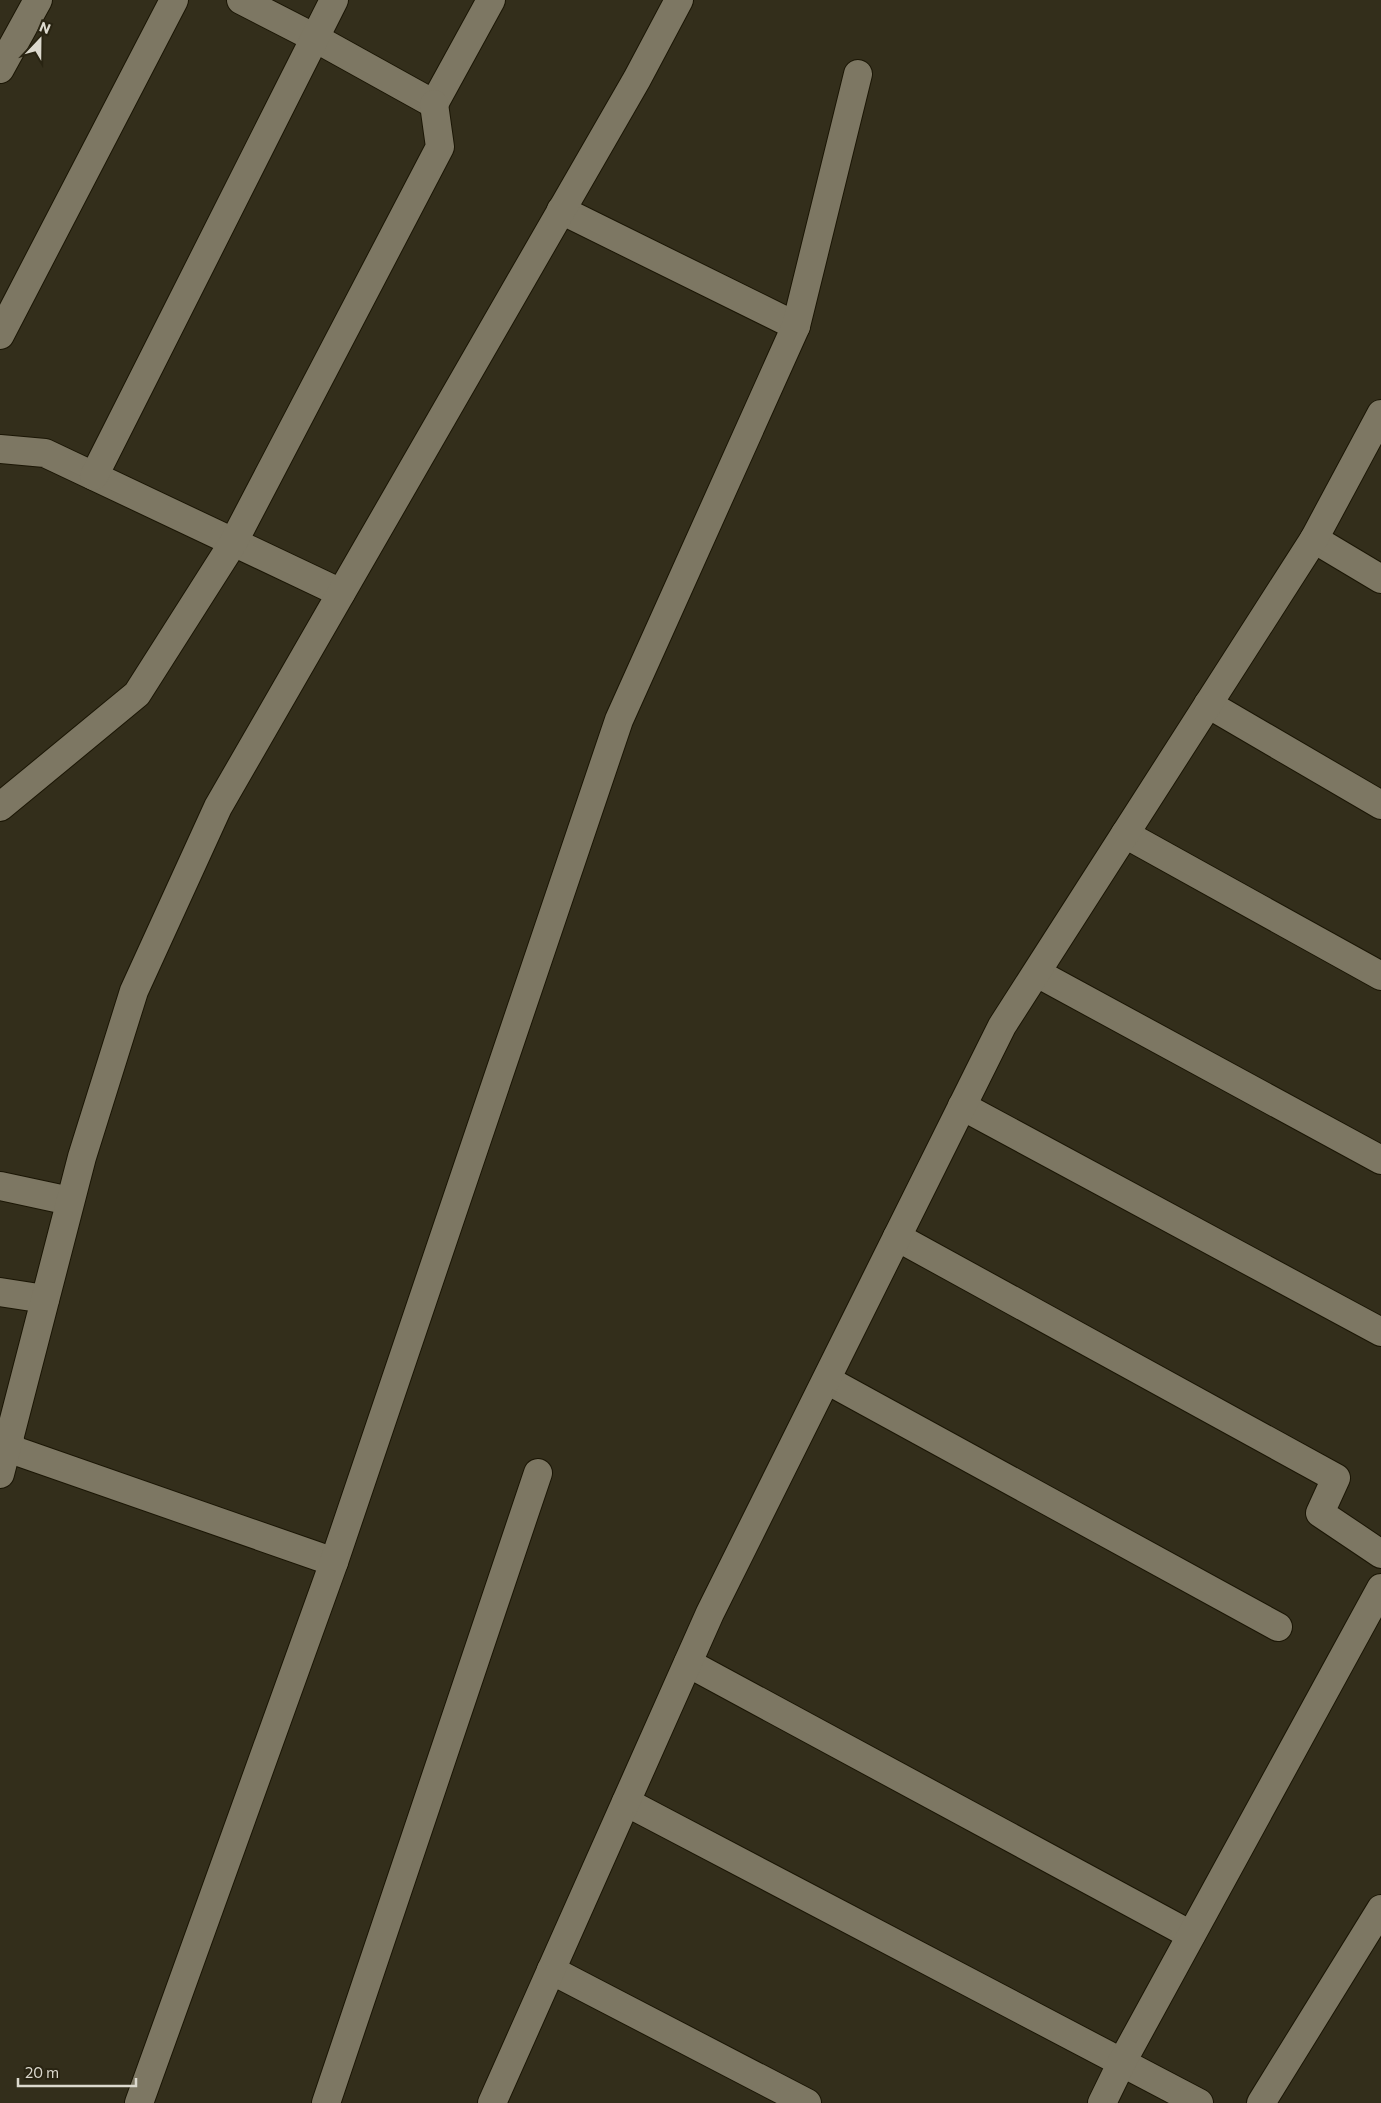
<svg xmlns="http://www.w3.org/2000/svg" width="1381" height="2103" viewBox="0 0 1381 2103" font-family="Commissioner,sans-serif">
<style>
.lines{fill:none;stroke-linecap:round;stroke-linejoin:round}
.minor-casing{stroke:#1b1605;stroke-width:30}
.tertiary-casing{stroke:#1b1605;stroke-width:30}
.minor{stroke:#7d7763;stroke-width:28}
.tertiary{stroke:#7d7763;stroke-width:28}
</style>
<rect width="100%" height="100%" fill="#332e1b"/>
<g class="lines">
<g class="minor-casing">
<g id="minor">
<path d="M241,0L315,38L434,104L491,0"/>
<path d="M0,69L38,0"/>
<path d="M561,210L796,326"/>
<path d="M0,335L174,0"/>
<path d="M0,449L45,453L341,593"/>
<path d="M94,476L334,0"/>
<path d="M1314,539L1381,579"/>
<path d="M1208,704L1381,805"/>
<path d="M0,807L137,694L233,543L440,147L434,104"/>
<path d="M1125,834L1381,976"/>
<path d="M1037,973L1381,1160"/>
<path d="M962,1106L1381,1332"/>
<path d="M0,1186L70,1201"/>
<path d="M897,1237L1336,1478L1320,1513L1381,1554"/>
<path d="M0,1292L45,1299"/>
<path d="M827,1380L1278,1627"/>
<path d="M0,1445L3,1446L8,1441L16,1451L334,1562"/>
<path d="M688,1663L1191,1935"/>
<path d="M626,1802L1199,2103"/>
<path d="M551,1970L807,2103"/>
<path d="M139,2103L334,1562L619,720L796,326L858,74"/>
<path d="M326,2103L538,1473"/>
<path d="M492,2103L710,1613L1002,1026L1314,539L1381,414"/>
<path d="M1102,2103L1122,2062L1381,1588"/>
<path d="M1261,2103L1381,1909"/>
</g>
</g>
<g class="tertiary-casing">
<path id="tertiary" d="M0,1474L82,1157L134,991L218,807L637,79L679,0"/>
</g>
<use href="#minor" class="minor"/>
<use href="#tertiary" class="tertiary"/>
</g>
<g transform="translate(40 40) rotate(22)" stroke="#292412" stroke-width="4" paint-order="stroke">
<path d="M0-4L9 19L0 12L-9 19Z" fill="#dcd9ce"/>
<text y="-8" font-size="14" font-weight="bold" text-anchor="middle" fill="#dcd9ce">N</text>
</g>
<path d="M18 2078v8h118v-8" fill="none" stroke="#dcd9ce" stroke-width="2.5"/>
<text x="25" y="2078" font-size="15" fill="#dcd9ce" stroke="#292412" stroke-width="4" paint-order="stroke">20 m</text>
</svg>
